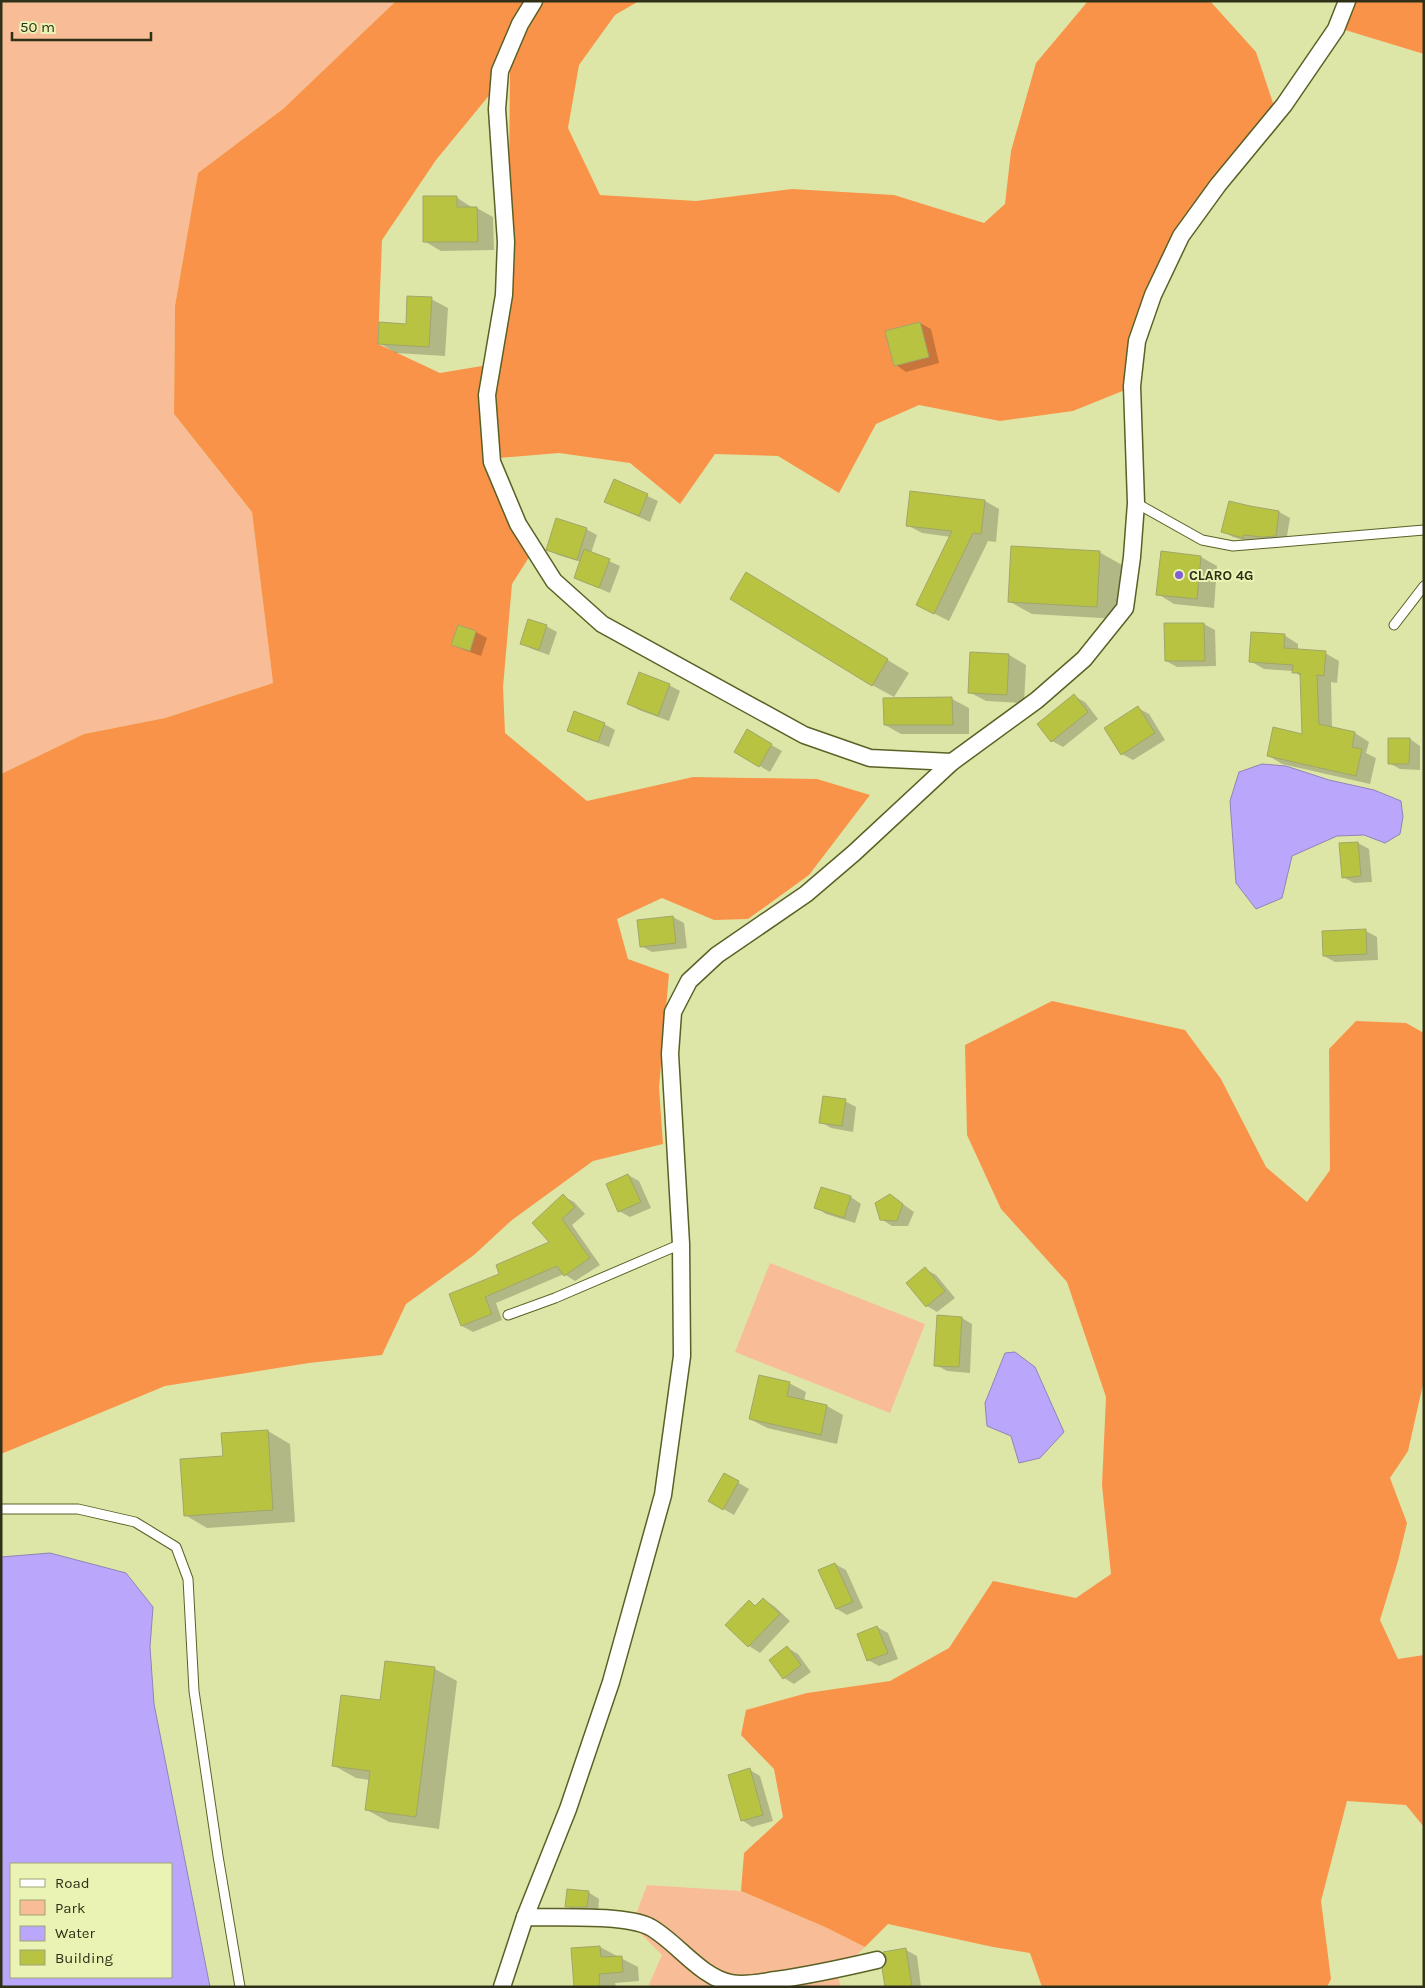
<svg xmlns="http://www.w3.org/2000/svg" width="1425" height="1988" viewBox="0 0 1425 1988" font-family="Karla,sans-serif">
<style>
.green{fill:#f8bc97}
.forest{fill:#f9934a;fill-rule:evenodd}
.water{fill:#baa7fc;stroke:#9083b7;fill-rule:evenodd}
.shadow{fill:#0003}
.building{fill:#b9c342;stroke:#a0a66a}
.lines{fill:none;stroke-linecap:round;stroke-linejoin:round}
.lane-casing{stroke:#5b6025;stroke-width:11}
.street-casing{stroke:#5b6025;stroke-width:19}
.lane{stroke:#fff;stroke-width:9}
.street{stroke:#fff;stroke-width:16}
.poi-dot{fill:#835ed9;stroke:#ebf3b4;stroke-width:2}
.labels{text-anchor:middle;stroke-width:4;stroke-linejoin:round;paint-order:stroke}
.poi-label{font-size:14px;font-weight:bold;fill:#2e3017;stroke:#ebf3b4;text-anchor:start}
</style>
<rect width="100%" height="100%" fill="#dee6a7"/>
<g class="green">
<path d="M1,1H396L283,109L198,173L175,306L174,414L252,512L273,683L165,718L84,734L1,774Z"/>
<path d="M770,1263L925,1324L890,1413L735,1352Z"/>
<path d="M647,1885L741,1891L825,1927L865,1947L837,1974L841,1987H648L662,1955L632,1925Z"/>
</g>
<g class="forest">
<path d="M396,1H639L615,15L579,65L568,128L600,195L696,201L792,189L894,195L984,223L1005,204L1011,151L1036,63L1088,1H1210L1256,52L1275,109L1175,232L1125,390L1073,411L1000,421L919,405L876,424L839,493L778,456L715,454L680,504L630,463L559,453L498,458L513,494L538,543L512,584L503,687L505,733L587,801L693,777L817,779L870,795L809,875L748,919L714,920L662,898L617,919L628,959L669,974L659,1087L663,1144L593,1161L512,1220L474,1255L406,1304L382,1355L309,1363L165,1386L1,1454V774L84,734L165,718L273,683L252,512L174,414L175,306L198,173L283,109ZM510,70L509,170L513,273L494,364L440,373L378,344L382,240L436,160Z"/>
<path d="M1339,1H1424V54L1332,26Z"/>
<path d="M1052,1001L1185,1030L1221,1079L1266,1167L1307,1202L1330,1170L1329,1049L1356,1021L1406,1023L1424,1033V1380L1408,1451L1390,1478L1407,1523L1398,1561L1380,1620L1398,1659L1424,1655V1827L1406,1805L1347,1801L1321,1901L1331,1979L1327,1987H1042L1030,1953L993,1947L888,1924L865,1947L825,1927L741,1891L744,1853L783,1817L774,1769L741,1735L746,1710L807,1693L890,1681L949,1648L993,1581L1076,1598L1111,1574L1102,1485L1106,1397L1067,1282L1001,1209L967,1135L965,1045Z"/>
</g>
<g class="water">
<path d="M1262,764L1286,766L1329,780L1374,790L1401,801L1403,817L1400,834L1385,843L1364,835L1337,836L1292,856L1282,898L1256,909L1236,883L1230,801L1239,772Z"/>
<path d="M1015,1352L1035,1367L1064,1432L1040,1458L1019,1463L1011,1436L987,1426L985,1403L1005,1353Z"/>
<path d="M50,1553L126,1573L153,1607L150,1647L154,1704L210,1987H1V1557ZM11,1864H171V1977H11Z"/>
</g>
<g class="shadow">
<path d="M456,197L473,208H477L493,217L494,250L441,251L424,241Z"/>
<path d="M431,299L448,308L445,356L396,353L379,343L407,325Z"/>
<path d="M920,323L931,329L939,363L906,372L896,365Z"/>
<path d="M615,481L658,501L650,522L606,502Z"/>
<path d="M985,501L999,509L996,542L988,541L949,621L933,613L951,537L922,533L907,525Z"/>
<path d="M1249,508L1279,512L1290,518L1286,542L1254,543L1233,537L1222,531Z"/>
<path d="M586,529L597,535L591,553L620,566L610,593L575,578L581,562L558,555L548,549Z"/>
<path d="M1099,552L1122,565L1119,619L1032,614L1010,602Z"/>
<path d="M1201,557L1217,566L1214,608L1174,604L1158,594Z"/>
<path d="M768,587L909,673L894,697L872,685Z"/>
<path d="M1204,624L1215,630L1216,666L1177,667L1166,661V625Z"/>
<path d="M459,626L476,632L487,638L481,656L464,650L453,644Z"/>
<path d="M546,626L557,632L549,655L532,649L521,643Z"/>
<path d="M1284,635L1298,644V650L1325,653L1339,661L1337,683L1331,682L1332,728L1355,733L1369,742L1366,753L1376,758L1370,784L1282,764L1269,756L1304,735L1302,677L1293,671L1264,669L1250,661Z"/>
<path d="M971,653L1009,655L1026,665L1024,703L986,701L969,692Z"/>
<path d="M669,685L680,691L669,721L639,710L629,704Z"/>
<path d="M1074,696L1085,702L1098,719L1063,747L1052,741L1039,724Z"/>
<path d="M885,699H952L969,708V734H901L885,725Z"/>
<path d="M1138,708L1149,714L1165,740L1133,760L1122,754Z"/>
<path d="M604,724L615,730L609,747L579,736L568,730Z"/>
<path d="M747,731L782,751L770,772L735,751Z"/>
<path d="M1410,739L1420,746V770L1400,769L1389,763Z"/>
<path d="M1358,843L1369,849L1372,882L1354,883L1343,877Z"/>
<path d="M673,917L684,923L687,948L652,952L641,946Z"/>
<path d="M1366,931L1377,937L1378,960L1335,962L1324,956Z"/>
<path d="M845,1101L856,1107L853,1132L831,1128L821,1122Z"/>
<path d="M628,1175L639,1181L651,1208L630,1217L619,1211Z"/>
<path d="M822,1188L851,1197L861,1204L855,1223L826,1214L815,1207Z"/>
<path d="M890,1195L914,1212L908,1226H892L881,1219Z"/>
<path d="M563,1196L574,1202L585,1214L572,1225L600,1265L575,1281L564,1274L496,1303L502,1320L473,1332L462,1326L450,1295L501,1274L551,1242Z"/>
<path d="M925,1269L936,1275L955,1298L937,1312L927,1306Z"/>
<path d="M962,1318L972,1324L970,1373L947,1371L936,1365Z"/>
<path d="M789,1383L806,1392L804,1401L827,1406L843,1415L837,1444L767,1428L750,1419Z"/>
<path d="M268,1431L290,1444L295,1522L207,1528L185,1515L224,1457Z"/>
<path d="M725,1475L749,1489L734,1515L710,1501Z"/>
<path d="M835,1564L846,1570L863,1608L847,1615L837,1609Z"/>
<path d="M763,1599L774,1606L790,1621L760,1653L749,1646L727,1625L749,1602L756,1606Z"/>
<path d="M877,1627L888,1633L898,1659L879,1666L868,1660Z"/>
<path d="M788,1648L798,1654L811,1672L794,1684L784,1678Z"/>
<path d="M435,1669L457,1681L439,1829L389,1822L367,1810L370,1780L356,1778L333,1765L381,1701Z"/>
<path d="M750,1770L760,1776L773,1821L752,1827L742,1820Z"/>
<path d="M588,1892L599,1899L598,1913H578L567,1906Z"/>
<path d="M600,1947L638,1967L639,1981L615,1983L616,1987H575L572,1949Z"/>
<path d="M906,1950L917,1956L921,1987H886Z"/>
</g>
<g class="building">
<path d="M423,196H457V207H477L478,242H423Z"/>
<path d="M407,296L432,297L429,347L378,344L379,322L406,324Z"/>
<path d="M920,322L929,357L894,366L885,331Z"/>
<path d="M614,479L648,494L639,516L604,502Z"/>
<path d="M910,491L985,500L981,534L973,533L934,614L916,605L952,531L906,526Z"/>
<path d="M1229,501L1250,506L1279,511L1276,536L1262,537L1244,535L1243,538L1221,532Z"/>
<path d="M556,518L587,528L577,560L546,550Z"/>
<path d="M1011,546L1100,551L1097,607L1008,602Z"/>
<path d="M584,549L610,559L599,588L574,578Z"/>
<path d="M1161,551L1201,556L1197,599L1156,595Z"/>
<path d="M746,572L888,659L872,686L730,599Z"/>
<path d="M528,619L547,625L539,650L520,644Z"/>
<path d="M1164,623H1204L1205,661H1165Z"/>
<path d="M458,625L476,631L470,651L451,645Z"/>
<path d="M1251,632L1285,634L1284,648L1326,651L1324,676L1317,675L1319,724L1355,732L1352,747L1362,749L1356,776L1267,756L1273,727L1302,734L1300,673H1292L1293,665L1249,662Z"/>
<path d="M970,652L1009,654L1007,695L968,693Z"/>
<path d="M639,672L670,684L658,716L627,704Z"/>
<path d="M1074,694L1088,712L1051,742L1037,724Z"/>
<path d="M952,697L953,725H884L883,698Z"/>
<path d="M1138,706L1155,733L1121,755L1104,728Z"/>
<path d="M574,711L605,723L598,742L567,731Z"/>
<path d="M747,729L772,744L759,767L734,752Z"/>
<path d="M1388,738H1410L1409,764H1388Z"/>
<path d="M1358,842L1361,876L1342,878L1339,843Z"/>
<path d="M673,916L676,943L640,947L637,920Z"/>
<path d="M1366,929L1367,954L1323,956L1322,931Z"/>
<path d="M823,1096L846,1099L842,1126L819,1123Z"/>
<path d="M628,1174L641,1202L618,1212L606,1184Z"/>
<path d="M821,1187L851,1196L844,1218L814,1208Z"/>
<path d="M563,1194L575,1207L562,1219L590,1258L564,1276L557,1266L485,1297L492,1314L461,1326L449,1294L499,1274L496,1265L549,1242L532,1223Z"/>
<path d="M890,1194L903,1204L897,1221L880,1220L875,1203Z"/>
<path d="M925,1267L945,1291L926,1307L906,1283Z"/>
<path d="M937,1315L962,1317L959,1367L934,1366Z"/>
<path d="M759,1375L790,1382L787,1396L827,1405L821,1435L749,1419Z"/>
<path d="M268,1430L273,1510L184,1516L180,1459L223,1456L221,1433Z"/>
<path d="M724,1473L739,1481L723,1510L708,1501Z"/>
<path d="M835,1563L853,1602L836,1609L818,1570Z"/>
<path d="M763,1598L780,1614L748,1647L725,1625L749,1600L755,1606Z"/>
<path d="M877,1626L888,1653L867,1661L857,1634Z"/>
<path d="M787,1646L801,1665L783,1679L769,1660Z"/>
<path d="M385,1661L435,1667L416,1817L365,1810L370,1771L332,1766L341,1695L380,1700Z"/>
<path d="M750,1768L763,1815L741,1821L728,1775Z"/>
<path d="M567,1889L589,1891L587,1907H565Z"/>
<path d="M600,1946L601,1957L622,1956L623,1972L599,1974L600,1987H574L571,1948Z"/>
<path d="M906,1948L912,1987H885L882,1968L886,1963L887,1958L883,1952Z"/>
</g>
<g class="lines">
<g class="lane-casing">
<g id="lane">
<path d="M1136,503L1202,540L1233,546L1424,530"/>
<path d="M1394,625L1424,586"/>
<path d="M508,1315L555,1298L681,1244"/>
<path d="M1,1509H78L135,1522L176,1547L188,1579L194,1691L218,1856L240,1987"/>
</g>
</g>
<g class="street-casing">
<g id="street">
<path d="M534,1L520,24L500,71L497,109L506,242L504,295L487,395L492,462L518,524L554,581L602,624L804,735L870,758L952,762"/>
<path d="M525,1917C556,1918 625,1914 650,1927C677,1942 700,1977 731,1983C746,1986 761,1982 776,1980C810,1975 843,1968 877,1960"/>
<path d="M502,1987L525,1917L568,1809L611,1682L663,1495L682,1356L681,1244L670,1054L673,1012L689,981L717,955L806,894L854,853L952,762L1037,700L1084,659L1125,608L1132,557L1136,503L1132,386L1137,341L1153,295L1181,236L1218,185L1284,105L1336,29L1347,1"/>
</g>
</g>
<use href="#lane" class="lane"/>
<use href="#street" class="street"/>
</g>
<circle class="poi-dot" cx="1179" cy="575" r="5"/>
<g class="labels">
<g class="poi-label">
<text x="1189" y="580">CLARO 4G</text>
</g>
</g>
<rect width="1425" height="1988" fill="none" stroke="#2e3017" stroke-width="5"/>
<rect x="10" y="1863" width="162" height="115" fill="#ebf3b4" stroke="#9fa575"/>
<rect x="20" y="1879" width="25" height="8" fill="#ffffff" stroke="#9fa575"/>
<text x="55" y="1888" font-size="15" fill="#2e3017">Road</text>
<rect x="20" y="1900" width="25" height="15" fill="#f8bc97" stroke="#9fa575"/>
<text x="55" y="1913" font-size="15" fill="#2e3017">Park</text>
<rect x="20" y="1926" width="25" height="15" fill="#baa7fc" stroke="#9fa575"/>
<text x="55" y="1938" font-size="15" fill="#2e3017">Water</text>
<rect x="20" y="1950" width="25" height="15" fill="#b9c342" stroke="#9fa575"/>
<text x="55" y="1963" font-size="15" fill="#2e3017">Building</text>
<path d="M12 32v8h139v-8" fill="none" stroke="#2e3017" stroke-width="2.5"/>
<text x="20" y="32" font-size="15" fill="#2e3017" stroke="#ebf3b4" stroke-width="4" paint-order="stroke">50 m</text>
</svg>
